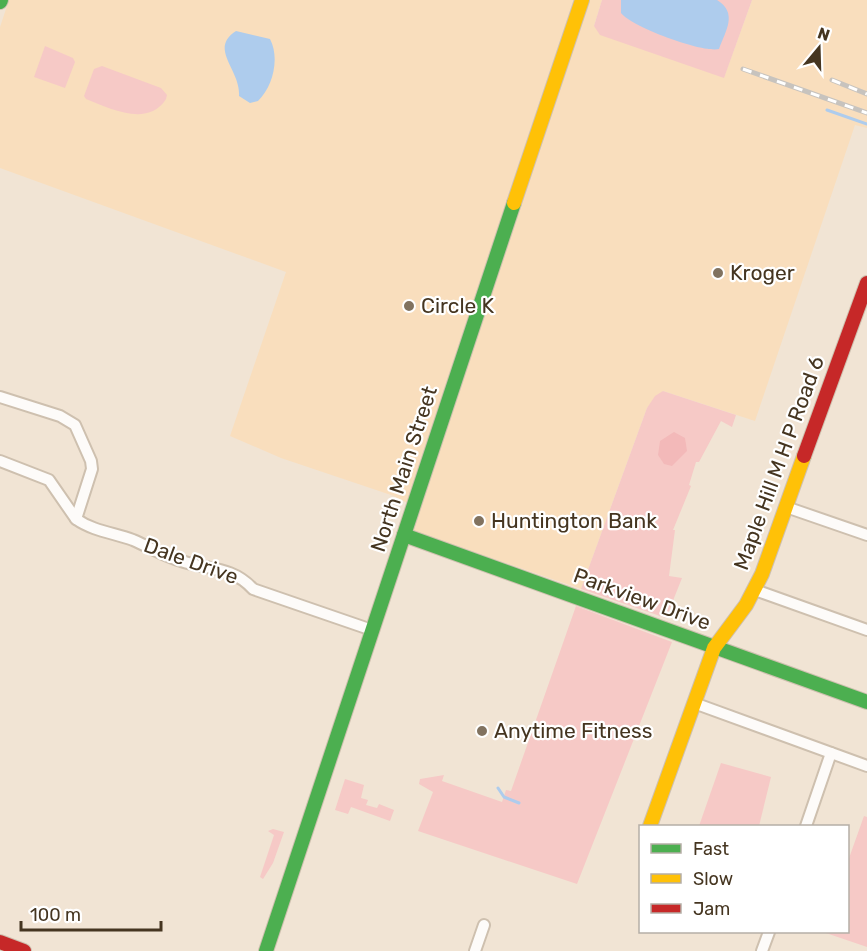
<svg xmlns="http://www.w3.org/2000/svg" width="867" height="951" viewBox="0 0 867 951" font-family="Rubik,sans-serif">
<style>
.built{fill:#f9debd}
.green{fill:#f6c9c6}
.forest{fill:#f3b9b9}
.water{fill:#aecced}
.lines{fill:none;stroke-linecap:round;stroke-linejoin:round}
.stream{stroke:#aecced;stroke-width:3}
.street-casing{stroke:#cec0af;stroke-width:14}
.fast-casing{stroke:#cec0af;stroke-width:16}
.slow-casing{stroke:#cec0af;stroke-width:16}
.jam-casing{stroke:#cec0af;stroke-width:16}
.street{stroke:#fdfbf9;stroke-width:10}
.fast{stroke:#4caf50;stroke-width:14}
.slow{stroke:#ffc107;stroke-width:14}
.jam{stroke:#c62828;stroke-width:14}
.rail-casing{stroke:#c7c3be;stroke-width:5}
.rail{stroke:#fff;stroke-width:3;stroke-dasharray:9;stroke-linecap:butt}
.poi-dot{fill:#81725f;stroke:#fff;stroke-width:2}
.labels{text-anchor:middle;stroke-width:4.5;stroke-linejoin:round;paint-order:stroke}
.poi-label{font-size:21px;fill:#453520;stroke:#fff;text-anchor:start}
.street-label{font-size:21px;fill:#453520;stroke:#fff}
</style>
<rect width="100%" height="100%" fill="#f1e4d4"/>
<path class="built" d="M9,0H602L594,26L724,77L752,0H867V128L855,125L755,421L663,391L647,408L581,589L413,531L420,509L391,495L281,458L230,436L286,272L0,168V27Z"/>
<g class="green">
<path d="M602,0H752L724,78L600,35L594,26Z"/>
<path d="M45,46L73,58L75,62L65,88L34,77Z"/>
<path d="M102,66L161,88L167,95L166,99C148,128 109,108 86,99L84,96L94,69Z"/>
<path d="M663,391L736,415L732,427L721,421L699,462H696L689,485L691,486L673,530H675L669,576L682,578L666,618L581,589L647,408L655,396Z"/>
<path d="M576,606L672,642L577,884L418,831L433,792L419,784L420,779L444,775L442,781L502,802L506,790L511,791Z"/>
<path d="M721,763L771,777L759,826H699Z"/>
<path d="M345,779L364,785L361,798L368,800L366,805L377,808L379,804L394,810L390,821L351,807L348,814L335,810Z"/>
<path d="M864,816L867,817V947L823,932H848V861Z"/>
<path d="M273,829L284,832L273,863L263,879L260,877L274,835L268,831Z"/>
</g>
<path class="forest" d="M674,432L685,438L687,451L672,466L664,464L658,455L660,441Z"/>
<g class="water">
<path d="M621,0H717C738,13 726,30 719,49C702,53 632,27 621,13Z"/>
<path d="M236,31L270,39C280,58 273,87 258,101L250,103L239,96C241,70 208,49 236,31Z"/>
</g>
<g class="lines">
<g class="stream">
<path d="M827,110L867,124"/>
<path d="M498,788L504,797L519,803"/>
</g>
<g class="street-casing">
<g id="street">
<path d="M0,397L60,416L75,425L91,461L92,469L76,519C93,531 114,533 133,540C149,547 164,556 181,561C208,570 232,566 253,589L372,630"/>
<path d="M0,461L49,480L76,519"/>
<path d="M786,507L867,535"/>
<path d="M755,590L867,630"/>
<path d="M694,703L867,766"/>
<path d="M806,826L831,753"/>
<path d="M475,951L484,925"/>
<path d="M762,951L769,932"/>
</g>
</g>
<g class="fast-casing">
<g id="fast">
<path d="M0,2L1,0"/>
<path d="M404,535L867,702"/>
<path d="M266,951L514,203"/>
</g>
</g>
<g class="slow-casing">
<g id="slow">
<path d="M514,203L582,0"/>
<path d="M650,826L714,648L746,605L762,574L804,456"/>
</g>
</g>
<g class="jam-casing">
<g id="jam">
<path d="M804,456L867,283"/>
<path d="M0,942L24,951"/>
</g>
</g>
<use href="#street" class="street"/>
<use href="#fast" class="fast"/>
<use href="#slow" class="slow"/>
<use href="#jam" class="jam"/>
<g class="rail-casing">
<g id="rail">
<path d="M743,69L867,113"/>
<path d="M832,80L867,94"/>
</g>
</g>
<use href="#rail" class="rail"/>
</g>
<g class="poi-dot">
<circle cx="718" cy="273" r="6"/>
<circle cx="409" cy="306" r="6"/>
<circle cx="479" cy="521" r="6"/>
<circle cx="482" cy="731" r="6"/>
</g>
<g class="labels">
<g class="poi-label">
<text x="730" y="280">Kroger</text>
<text x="421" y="313">Circle K</text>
<text x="491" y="528">Huntington Bank</text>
<text x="494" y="738">Anytime Fitness</text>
</g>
<g class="street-label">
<text transform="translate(779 463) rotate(-70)" y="7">Maple Hill M H P Road 6</text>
<text transform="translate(404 469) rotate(-72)" y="7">North Main Street</text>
<text transform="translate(191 561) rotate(20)" y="7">Dale Drive</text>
<text transform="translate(642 599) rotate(20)" y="7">Parkview Drive</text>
</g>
</g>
<rect x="639" y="825" width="210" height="108" fill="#ffffff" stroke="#b5aea6" stroke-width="1.5"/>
<rect x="651" y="844" width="30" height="9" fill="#4caf50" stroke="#b5aea6" stroke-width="1.5"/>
<text x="693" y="855" font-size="18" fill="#453520">Fast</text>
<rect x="651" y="874" width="30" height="9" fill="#ffc107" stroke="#b5aea6" stroke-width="1.5"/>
<text x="693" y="885" font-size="18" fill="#453520">Slow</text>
<rect x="651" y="904" width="30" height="9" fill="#c62828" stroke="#b5aea6" stroke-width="1.5"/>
<text x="693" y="915" font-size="18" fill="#453520">Jam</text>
<g transform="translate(819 48) rotate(19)" stroke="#ffffff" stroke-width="4.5" paint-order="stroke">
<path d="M0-4.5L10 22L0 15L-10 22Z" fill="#453520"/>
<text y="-9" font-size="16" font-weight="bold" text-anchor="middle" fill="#453520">N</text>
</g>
<path d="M21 921v9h140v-9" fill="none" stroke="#453520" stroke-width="3"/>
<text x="30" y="921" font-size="18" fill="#453520" stroke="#ffffff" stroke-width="4.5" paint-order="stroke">100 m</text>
</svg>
